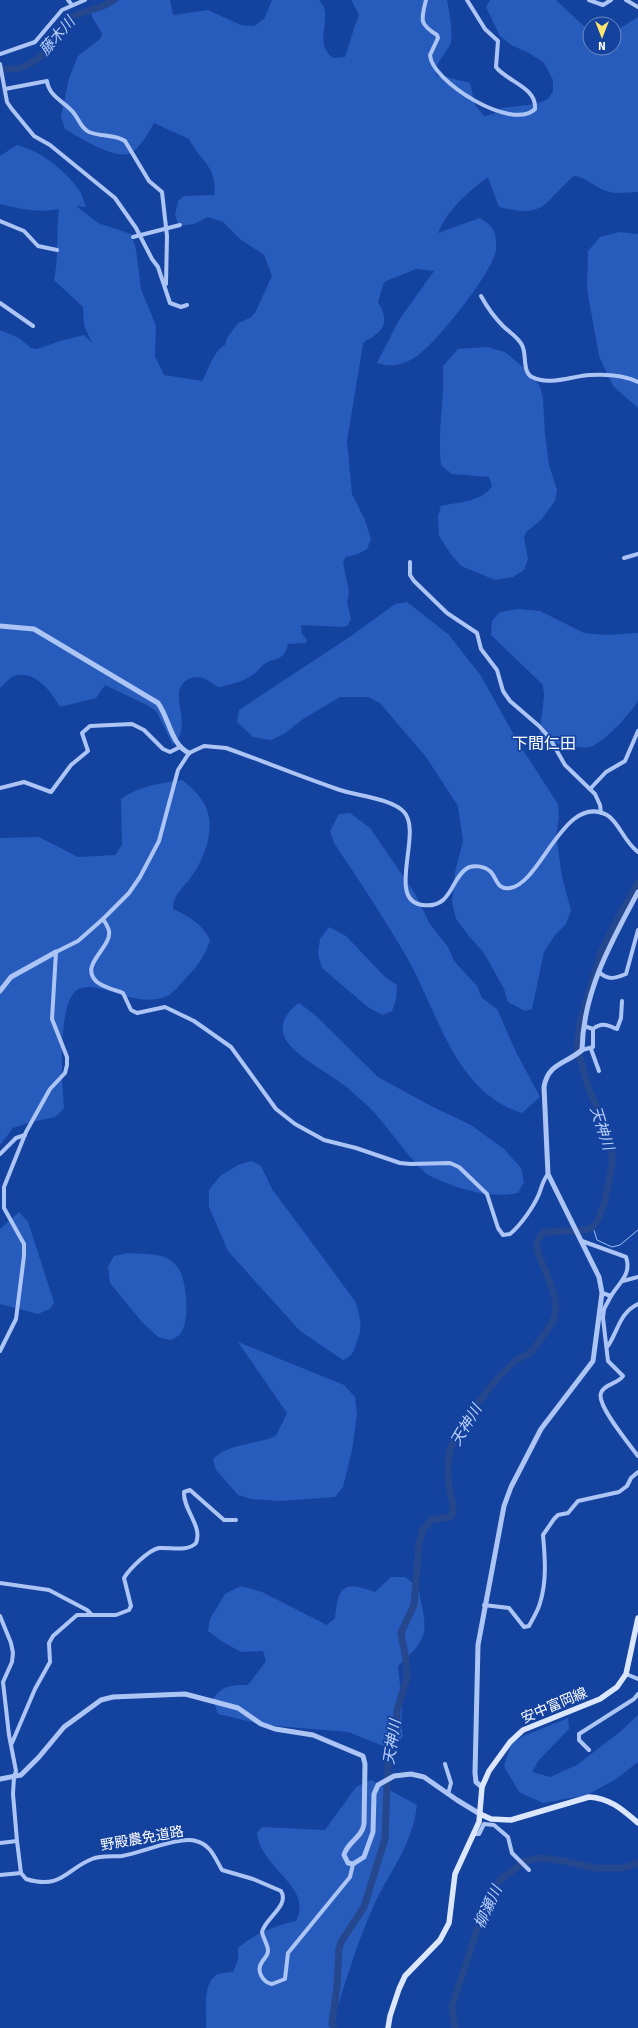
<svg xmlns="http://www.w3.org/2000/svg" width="638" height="2028" viewBox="0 0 638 2028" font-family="Signika,'Noto Sans JP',sans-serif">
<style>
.green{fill:#275cbd}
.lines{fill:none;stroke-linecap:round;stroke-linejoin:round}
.stream{stroke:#9ebef7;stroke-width:1}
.river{stroke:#24478e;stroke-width:7}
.minor{stroke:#acc5f4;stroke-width:4}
.tertiary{stroke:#acc5f4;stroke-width:5}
.secondary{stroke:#dce7fd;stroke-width:5.5}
.labels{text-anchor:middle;stroke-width:3.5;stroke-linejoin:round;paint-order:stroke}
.street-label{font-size:14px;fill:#fff;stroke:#14429f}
.water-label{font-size:15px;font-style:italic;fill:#b9d0fa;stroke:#14429f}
.quarter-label{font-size:16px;fill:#fff;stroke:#14429f}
</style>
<rect width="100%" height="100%" fill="#14429f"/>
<g class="green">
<path d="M109,0H170L173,15L208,10L241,25L254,26L264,19L272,0H319C321,3 325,7 325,11C327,29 316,45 333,58L345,57C350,43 353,29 359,15L351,0H447C449,10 454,37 450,45C445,54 439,60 435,70L437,76H443L470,83L475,105L484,116L493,114L501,108L537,104L548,99L553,91V80L544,63L529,53L511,45L500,36L486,7L490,0H556L588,30L587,42H590V48H614V32L638,17V192C629,192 618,194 609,192C596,189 587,177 574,176C543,202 547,219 499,207L488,177C468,192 448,209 438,233L480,218C494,226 497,233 496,250C493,272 434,347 414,358C400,366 391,367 377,363L399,320L434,271L416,269L384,282L378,302C387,317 388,328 371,338C367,340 365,340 363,344L347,441L352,494L365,520L371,539L367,549L358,554L346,557L343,562L349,592L347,602L351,619L347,626L342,627L301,625L302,634L307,640L306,643L288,644C284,661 277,657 266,663C261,666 258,671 254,674C245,681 230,685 218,687C213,684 207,679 202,678C191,675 180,682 179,693C178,711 189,729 173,745L156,711L147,705L105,685L96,698L60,707C52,692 34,669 14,676C9,678 4,685 0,688V330L19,338L31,348L37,349L60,341L84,335L92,343L84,325L83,307L54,280C59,255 56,234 59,209C39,213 20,209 0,204V156L17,145C42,152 64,169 79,190C82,194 84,202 86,207L76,206L98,223L131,234L136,249L141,289L156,326L155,357L164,375L202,381C208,371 214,350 225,345L227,338L238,323L250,318L255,313L272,276L264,255L240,239L223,222L208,217L194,224L179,226L175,215L178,201L184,196L214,195C218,167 200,161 189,139L154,123C148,133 141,147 131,153C116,161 79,137 65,129L61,117L69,78L78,56L100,39L102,34C99,25 91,20 91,11Z"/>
<path d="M619,232L638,234V408L613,386L599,356L587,289L588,251L600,237Z"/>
<path d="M487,347L505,352L523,367L540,386L543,399L545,434L549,465L557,490L555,501L541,520L526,532L524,538L528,559L524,570L513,577L495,580L461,566L450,553L439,536L438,516L441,506C458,502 482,502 492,486L489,477L452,474L441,465C437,433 445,399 443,366L458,349Z"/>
<path d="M407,602L449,635L481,676L519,744L558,804L559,817L556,835L562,877L571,910L566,924L555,935L544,952L532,1009L525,1011L508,1002L504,989L484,953L469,936L456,919L452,903L455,872L463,841L458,806L426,757L380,703L368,697H340L303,719L284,734L271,740L253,737L237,722L239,710L351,636L395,604Z"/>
<path d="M518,609L540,611L584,633L606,635L638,633C638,644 638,693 638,700C632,713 603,743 590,747C580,749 548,743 539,738L544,696L543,685L491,635L492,621L500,612Z"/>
<path d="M182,780C191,787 200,795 205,805C217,829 204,860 189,880C181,890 173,895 173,909C188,915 204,926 210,940C205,957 196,968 184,980C180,985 174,992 169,995C137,1012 97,977 77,990C57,1003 62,1084 64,1108L55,1117L31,1122L13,1128L0,1145V838L39,837L78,857L115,855L122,845L121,799C139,786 161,783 182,780Z"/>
<path d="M350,813L370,828L414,892L430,924L448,947L454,961L477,986L482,998L497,1009L516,1052L540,1097L522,1113C454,1092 438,1011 406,956C384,918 359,880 334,843L330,831L339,814Z"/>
<path d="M329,927L346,936L385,977L397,985L396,999L392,1011L383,1015L369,1008L322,968L318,954L320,939Z"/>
<path d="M299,1003L314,1014L378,1077L431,1106L471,1125L504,1149L521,1168L524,1182L518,1193C490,1199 457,1189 430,1176C418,1170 389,1129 378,1117C370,1107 359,1098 349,1089C333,1075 291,1055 284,1036C279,1022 289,1010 299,1003Z"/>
<path d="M252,1161L261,1166L272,1189L355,1301C358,1311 362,1321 360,1332C360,1335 357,1338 357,1341C354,1351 353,1356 343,1360L300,1331L228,1251L209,1207V1190L220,1176L238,1165Z"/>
<path d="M19,1212L28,1222L54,1302L50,1309L38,1314L0,1304V1229Z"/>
<path d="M128,1253C139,1254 161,1253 170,1260C173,1262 178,1267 180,1271C187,1285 191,1326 178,1336C176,1338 172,1339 170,1340L158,1337L141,1321L110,1283L108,1267L114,1256Z"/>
<path d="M238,1342L344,1385L355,1397L357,1414L352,1450L343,1487L335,1497L280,1501L251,1499L238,1495L216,1470L213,1459C229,1443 256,1445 276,1436L287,1413Z"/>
<path d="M391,1577H405L418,1587C426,1629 433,1635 398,1666L402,1704L401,1725L403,1736L399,1742L386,1747L348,1732L265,1725L218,1714L213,1699C223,1685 231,1685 248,1685L266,1661L263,1651L241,1652L223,1642L208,1631L210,1619L225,1594L241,1586L262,1592L327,1625L335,1618C338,1585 344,1581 375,1592Z"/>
<path d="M638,1715V1762L616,1779L587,1795L543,1803L519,1792L504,1766L511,1744L521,1737L568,1718L569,1729L539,1760L532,1772L550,1777L577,1765L621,1731Z"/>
<path d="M371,1780L417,1805C412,1847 390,1870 373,1907C356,1946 344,1987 331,2028H206C207,2013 202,1986 215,1976C219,1972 228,1973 233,1972L238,1960V1948C255,1933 275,1926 296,1921C314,1887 260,1868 257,1833L262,1827L325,1830L356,1787Z"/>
</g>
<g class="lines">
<path class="stream" d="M593,1227L597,1240L612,1247L620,1245L638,1230"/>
<g class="river">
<path d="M0,69H18L28,65L46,53L55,34L71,17L105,5L114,0"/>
<path d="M334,2028L332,2024L337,1986L339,1949L341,1942L364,1907L385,1839L388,1757L396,1730L397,1710L407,1678L406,1660L401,1633L414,1605L419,1545L423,1529L431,1520L450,1517L453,1514C454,1504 451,1496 449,1487C448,1476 447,1461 450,1451C456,1427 495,1379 514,1362C519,1358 527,1356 532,1351C536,1346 550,1326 553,1321C565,1295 533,1257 537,1242C538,1238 542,1235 545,1232L585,1230L593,1227L598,1220L604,1204L612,1166V1153L605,1127L588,1087L577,1047L580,1022L601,952L616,922L638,883"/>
<path d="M455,2028L452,2006L483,1912L493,1890L502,1878L525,1861L541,1858L564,1861L594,1868H622L638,1863"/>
</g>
<g class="minor">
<path d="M68,0L72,5"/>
<path d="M426,0C421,20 419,24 437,35L438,38L430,55C431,81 512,132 535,109C537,87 506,81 496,67L498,41L485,29L467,0"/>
<path d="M589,0L603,5L611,0"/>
<path d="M626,0L638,7"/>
<path d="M0,54L35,42L62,10L85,0"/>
<path d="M0,64L7,102L11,108L34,136L50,145L115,198L136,228L152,259L158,267L170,303L181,307L187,305"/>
<path d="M5,89L47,81C49,96 63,101 72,111C79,118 80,128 89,132C101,137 115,134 125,141L149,181L162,192L167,236L166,284"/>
<path d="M0,221L24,231L38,246L57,250"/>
<path d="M133,237L180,225"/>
<path d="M481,296C487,307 494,317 503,326C509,332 518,337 522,345C527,354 522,372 532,377C549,386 572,376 590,375C605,374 624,375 638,382"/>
<path d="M0,303L33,326"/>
<path d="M624,558L638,554"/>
<path d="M410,562V575L414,581L447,613L477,633L481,649L497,670L503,691L510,701L539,726L549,737L565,765L595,794L600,805L601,813"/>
<path d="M0,788L24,782L51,792L71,765L88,751L82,733L90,726L132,724L144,730L163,749L170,752L180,747"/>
<path d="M590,789L606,772L625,761L638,731"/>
<path d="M103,919C105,922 108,927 109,931C112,948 78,965 97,982C103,987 115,990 123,993L131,1010L137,1013L165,1007L194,1021L231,1047L276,1109L295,1124L324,1140L356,1148L400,1163L411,1164L450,1163L459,1167L487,1194L498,1228L503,1235L510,1234C521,1225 534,1206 539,1194C542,1186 543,1180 548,1174"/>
<path d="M599,972C608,981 616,978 626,974L638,930"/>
<path d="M584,1026L593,1029C602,1022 607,1025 617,1029L621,1018L622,1001"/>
<path d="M591,1049L599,1071"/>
<path d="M582,1050L593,1047V1029"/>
<path d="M0,1154L16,1138L25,1135"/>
<path d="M582,1241L626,1257C632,1274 619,1283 611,1296L602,1293"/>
<path d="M623,1281L638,1277"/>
<path d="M611,1296L604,1309L603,1318L608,1361L623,1376C618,1384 604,1384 601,1393C596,1405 630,1445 638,1456"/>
<path d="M608,1346C618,1331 620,1312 638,1304"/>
<path d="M0,1351L16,1319L24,1256V1244L4,1208V1187L26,1132L50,1089L65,1073L67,1065V1057L52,1019L56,952L78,941L103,919L129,893L140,877L159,841L178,770L189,753L204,746L226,748C263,761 299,776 337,789C356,796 391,798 404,812C423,832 386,900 422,905C452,909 450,880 466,869C472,864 485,866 491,872C497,879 497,890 510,888C541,884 564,792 607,815C619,822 624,842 638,852"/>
<path d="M0,1583L49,1590L87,1610L91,1614"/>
<path d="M484,1605L509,1608L524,1627L529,1626C533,1618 538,1611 540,1603C547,1581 545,1557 543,1535L554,1519L558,1515L568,1513L578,1501L619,1492L627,1486L631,1478L638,1472"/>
<path d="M0,1616L11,1643L13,1653L12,1662L3,1682L9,1735L16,1771L14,1777L13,1794L17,1841L21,1873L26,1879C62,1890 66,1869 92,1859C102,1855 112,1857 122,1856C141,1853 179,1836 196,1841C211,1845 215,1858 222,1870L253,1879L281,1891C290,1906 265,1918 262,1932C263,1939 268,1944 268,1951C268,1956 264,1958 262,1962C256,1970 262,1982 272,1984L285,1979L288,1953L350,1877L353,1864"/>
<path d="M626,1674L638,1679"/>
<path d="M12,1743L35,1689L50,1662L49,1643L53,1636L77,1615H116L129,1610L131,1606L124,1578C130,1568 149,1550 159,1548C170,1547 188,1552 196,1543C203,1526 183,1510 184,1492L190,1490L224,1520H236"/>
<path d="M589,1750L579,1740V1734L634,1699L638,1694"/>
<path d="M445,1764L451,1783L448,1794"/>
<path d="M474,1834H479L484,1824L494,1825L508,1837L512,1853L529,1870"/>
<path d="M0,1843L17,1841"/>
<path d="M0,1875L21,1873"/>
</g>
<g class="tertiary">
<path d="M0,626L34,629L158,703C169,718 171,745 189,753"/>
<path d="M0,991L11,977L56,952"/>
<path d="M0,1779L21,1775L39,1757L64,1727L101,1700L113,1697L185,1694L238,1708L261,1724L275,1729L313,1735L363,1756L365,1764L364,1824C362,1838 347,1842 344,1855L348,1863L353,1864L364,1857L373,1832L374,1794L378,1785L394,1776L411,1774L424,1777L457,1800L480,1814"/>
<path d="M482,1787L476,1782L475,1773L478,1645L504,1506L511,1487L541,1429L593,1361L602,1293L599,1277L548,1174L544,1087C548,1063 566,1064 582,1050C583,992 611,942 638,892"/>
</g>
<g class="secondary">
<path d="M480,1814L491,1819L511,1820L589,1797C610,1798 623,1810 638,1823"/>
<path d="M388,2028L390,2016L399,1989L405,1976L440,1940L449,1923L455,1874L479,1822L482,1787L489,1771L510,1742L523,1730L600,1699L617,1687L626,1674L638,1618"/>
</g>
</g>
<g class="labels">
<g class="street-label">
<text transform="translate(554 1705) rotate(-23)" y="5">安中富岡線</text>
<text transform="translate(142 1838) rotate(-10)" y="5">野殿農免道路</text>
</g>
<g class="water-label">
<text transform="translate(57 36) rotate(-49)" y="5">藤木川</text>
<text transform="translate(602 1128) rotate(72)" y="5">天神川</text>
<text transform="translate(466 1425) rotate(-59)" y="5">天神川</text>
<text transform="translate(392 1742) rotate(-81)" y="5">天神川</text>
<text transform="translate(488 1907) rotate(-65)" y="5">柳瀬川</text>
</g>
<g class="quarter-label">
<text x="544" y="749">下間仁田</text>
</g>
</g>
<g transform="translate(602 36) rotate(180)"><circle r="19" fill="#14429f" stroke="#728ec5"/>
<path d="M0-3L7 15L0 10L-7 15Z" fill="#ffe46f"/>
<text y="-6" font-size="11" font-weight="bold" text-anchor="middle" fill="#ffffff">N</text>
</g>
</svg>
